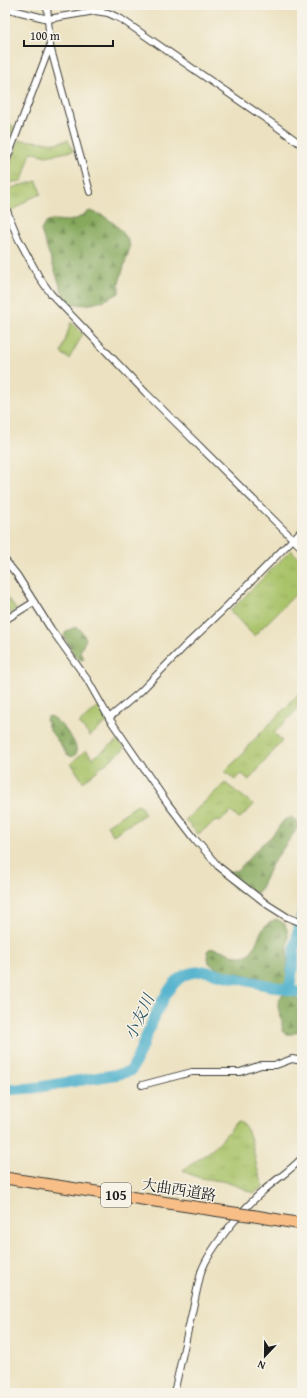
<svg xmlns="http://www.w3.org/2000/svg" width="307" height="1398" viewBox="0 0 307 1398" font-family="'Gentium Book Plus','Noto Serif JP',serif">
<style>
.grass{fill:url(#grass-tufts);stroke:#627042}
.forest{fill:url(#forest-firs);stroke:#51623c}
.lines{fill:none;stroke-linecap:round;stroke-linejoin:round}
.river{stroke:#4db0cc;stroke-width:11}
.street-casing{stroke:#3b3a35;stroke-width:8}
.highway-casing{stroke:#3b3a35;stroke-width:13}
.street{stroke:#fff;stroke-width:6}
.highway{stroke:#f7be87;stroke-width:11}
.highway-bridge-casing{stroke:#3b3a35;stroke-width:13;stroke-linecap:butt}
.highway-bridge{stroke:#f7be87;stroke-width:11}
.labels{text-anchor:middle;stroke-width:3;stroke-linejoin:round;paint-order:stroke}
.shield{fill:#f7f3e8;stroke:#5e5c59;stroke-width:1}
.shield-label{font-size:14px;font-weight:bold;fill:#1c1c1c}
.street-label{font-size:15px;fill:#1c1c1c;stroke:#f7f3e8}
.water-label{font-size:16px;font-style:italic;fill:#305762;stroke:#f7f3e8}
</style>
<defs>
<pattern id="grass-tufts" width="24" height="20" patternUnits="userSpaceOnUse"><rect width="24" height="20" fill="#a9c369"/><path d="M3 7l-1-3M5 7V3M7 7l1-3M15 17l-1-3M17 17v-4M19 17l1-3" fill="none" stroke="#91a75a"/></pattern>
<pattern id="forest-firs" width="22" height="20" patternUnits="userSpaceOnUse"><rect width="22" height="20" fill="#86a95d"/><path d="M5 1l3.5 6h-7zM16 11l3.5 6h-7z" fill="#6d894c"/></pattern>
</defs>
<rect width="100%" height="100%" fill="#f7f3e8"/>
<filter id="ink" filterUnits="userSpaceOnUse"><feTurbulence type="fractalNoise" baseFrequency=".025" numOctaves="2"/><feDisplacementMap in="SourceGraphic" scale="8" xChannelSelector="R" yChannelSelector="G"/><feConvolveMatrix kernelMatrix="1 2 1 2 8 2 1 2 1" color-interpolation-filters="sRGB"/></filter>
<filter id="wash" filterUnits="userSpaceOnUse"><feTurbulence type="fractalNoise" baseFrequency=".012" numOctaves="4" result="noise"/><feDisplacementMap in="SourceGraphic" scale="16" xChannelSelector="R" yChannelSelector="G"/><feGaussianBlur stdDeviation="0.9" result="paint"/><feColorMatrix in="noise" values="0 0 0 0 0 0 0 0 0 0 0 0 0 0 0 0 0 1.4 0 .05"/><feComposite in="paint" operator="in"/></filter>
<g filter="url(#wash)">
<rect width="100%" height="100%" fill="#ece2c1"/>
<g class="grass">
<path d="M10,124L14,127L5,147V132Z"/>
<path d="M19,140L57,143L68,140L73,151L46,156L31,152L22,181L7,183C6,168 13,154 19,140Z"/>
<path d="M37,181L41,194L29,199L11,212L7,201V189Z"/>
<path d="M71,322L83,334L69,359L61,353Z"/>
<path d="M291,550L302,561V588L254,636L230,611Z"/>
<path d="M8,599L16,609L5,617V601Z"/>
<path d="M299,694L302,697V705L274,733L282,741L249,780L242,774L234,780L225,771L244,753L245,749Z"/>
<path d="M99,706L107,722L90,736L79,723Z"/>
<path d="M118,740L125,748L83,782L71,763L86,750L93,758Z"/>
<path d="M225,783L254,805L239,819L231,812L220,821L217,820L198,834L185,820Z"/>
<path d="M139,804L145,814L113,835L107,825Z"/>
<path d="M238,1121C252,1125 254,1159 258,1171C259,1176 262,1181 264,1186L254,1193C244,1189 233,1184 222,1181C209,1179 194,1179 183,1170L213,1149Z"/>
</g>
<g class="forest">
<path d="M90,211C96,213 103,215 108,219C116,224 129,237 130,247L119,283V293C104,302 77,312 64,297L41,231C48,212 62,225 76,219C81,217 85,213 90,211Z"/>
<path d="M76,627L81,630L86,639L80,652L84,658L83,660C74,661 68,643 64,636L66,631Z"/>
<path d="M50,716C57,719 70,734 74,742C78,748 78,761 68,755L49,729L46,720L47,717Z"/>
<path d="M291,817L297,821L299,826L272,864L259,892C243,895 237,894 227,880L228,876L231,871L238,870L260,846L271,837L284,820Z"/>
<path d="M276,919L285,924L288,933L287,983L284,985C271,982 260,978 247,975C234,972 219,972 209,963L207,951L209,949C221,946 231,958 243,956C256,954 256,937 263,929C266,924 271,922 276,919Z"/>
<path d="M284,994H289L302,1001V1028C296,1033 290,1037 283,1032C282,1029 282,1026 282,1022C280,1012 273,1002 284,994Z"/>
</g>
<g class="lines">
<g class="river">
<path d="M301,918L302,916"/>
<path d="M289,990C294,970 293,948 299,928"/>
<path d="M5,1090L33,1088L119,1074L131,1071C144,1047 161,988 183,976C189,972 197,972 204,971L302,993"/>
</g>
</g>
</g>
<g filter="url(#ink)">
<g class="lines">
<g class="street-casing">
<g id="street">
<path d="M47,5L50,46L90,192"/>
<path d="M5,8L48,19L95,11L108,13L121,19L276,126L302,145"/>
<path d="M5,164L50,46"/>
<path d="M5,206L18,238L39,277L51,294L146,393L302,548"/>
<path d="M5,560L17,575L51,629L87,679L109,718L168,804L195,839L218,866L268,905L287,917L302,923"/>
<path d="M5,620L34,602"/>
<path d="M109,718L140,692L184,647L223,610L302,530"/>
<path d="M142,1085L192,1072H240L261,1065H276L292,1059L302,1061"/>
<path d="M174,1393L201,1272C211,1246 241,1211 262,1192C275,1180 290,1171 302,1158"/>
</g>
</g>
<g class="highway-casing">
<g id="highway">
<path d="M5,1178L227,1212"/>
<path d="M255,1216L302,1224"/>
</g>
</g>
<use href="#street" class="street"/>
<use href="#highway" class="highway"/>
<g class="highway-bridge-casing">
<path id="highway-bridge" d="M227,1212L255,1216"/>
</g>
<use href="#highway-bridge" class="highway-bridge"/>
</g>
</g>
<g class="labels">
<rect class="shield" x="101" y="1183" width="30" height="24" rx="3"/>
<g class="shield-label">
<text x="116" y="1200">105</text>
</g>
<g class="street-label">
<text transform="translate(179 1190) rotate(9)" y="5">大曲西道路</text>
</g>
<g class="water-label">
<text transform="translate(139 1017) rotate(-65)" y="6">小友川</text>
</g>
</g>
<rect width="307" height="1398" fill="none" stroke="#f7f3e8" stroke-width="20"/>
<g transform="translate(265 1356) rotate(202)" stroke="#f7f3e8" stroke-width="3" paint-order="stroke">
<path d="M0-3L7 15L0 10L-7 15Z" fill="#1c1c1c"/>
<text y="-6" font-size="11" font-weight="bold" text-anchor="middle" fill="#1c1c1c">N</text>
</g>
<path d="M24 40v6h89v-6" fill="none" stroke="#1c1c1c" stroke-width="2"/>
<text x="30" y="40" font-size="12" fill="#1c1c1c" stroke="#f7f3e8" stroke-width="3" paint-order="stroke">100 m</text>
</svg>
